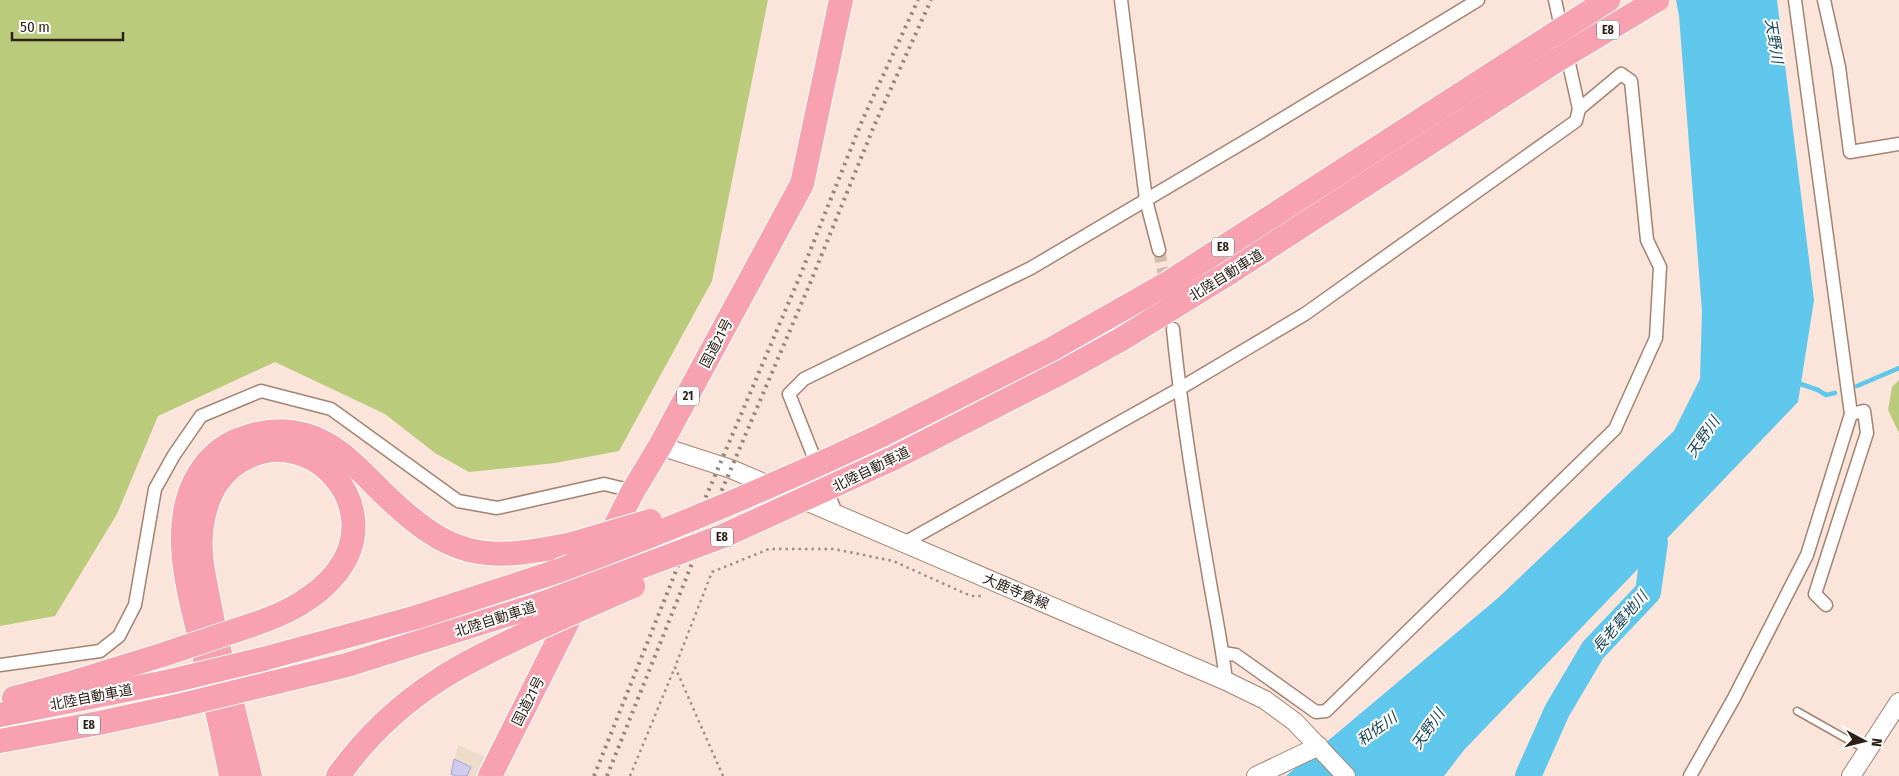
<svg xmlns="http://www.w3.org/2000/svg" width="1899" height="776" viewBox="0 0 1899 776" font-family="'Fira Sans Condensed','Noto Sans JP',sans-serif">
<style>
.commercial{fill:#ebddca}
.green{fill:#bbcb7c}
.water{fill:#60c7ec}
.lines{fill:none;stroke-linecap:round;stroke-linejoin:round}
.stream{stroke:#60c7ec;stroke-width:4.5}
.river{stroke:#60c7ec;stroke-width:26}
.building{fill:#cfcbef;stroke:#a9a5c7}
.street-tunnel{stroke:#d2bdb3;stroke-width:12;stroke-dasharray:12 6;stroke-linecap:butt}
.lane-casing{stroke:#a58372;stroke-width:9}
.street-casing{stroke:#a58372;stroke-width:15}
.secondary-casing{stroke:#a58372;stroke-width:20}
.highway-casing{stroke:#fff;stroke-width:26}
.path{stroke:#a18e85;stroke-width:2.5;stroke-dasharray:2.5 4;stroke-linecap:butt}
.lane{stroke:#fff;stroke-width:6}
.street{stroke:#fff;stroke-width:12}
.secondary{stroke:#fff;stroke-width:18}
.highway{stroke:#f8a1b1;stroke-width:24}
.rail{stroke:#97857c;stroke-width:4;stroke-dasharray:2.5 5;stroke-linecap:butt}
.highway-bridge-casing{stroke:#fff;stroke-width:26;stroke-linecap:butt}
.highway-bridge{stroke:#f8a1b1;stroke-width:24}
.labels{text-anchor:middle;stroke-width:4;stroke-linejoin:round;paint-order:stroke}
.shield{fill:#fff;stroke:#6d635e;stroke-width:1}
.shield-label{font-size:12px;font-weight:bold;fill:#2e2019}
.street-label{font-size:14px;fill:#2e2019;stroke:#fff}
.water-label{font-size:15px;font-style:italic;fill:#194656;stroke:#fff}
</style>
<rect width="100%" height="100%" fill="#fbe4d9"/>
<path class="commercial" d="M458,745L485,757L475,776H451Z"/>
<g class="green">
<path d="M0,0H768L712,281L619,451L555,463L469,472L435,453L385,414L275,362L158,416L117,514L55,616L0,626Z"/>
<path d="M1899,380V433L1888,410L1892,387Z"/>
</g>
<path class="water" d="M1676,0H1777L1814,300L1798,402L1464,750L1444,776H1286L1498,598L1674,431L1700,379L1702,311L1679,16Z"/>
<g class="lines">
<g class="stream">
<path d="M1795,382L1818,390L1826,395L1835,393"/>
<path d="M1857,386L1899,368"/>
</g>
<path class="river" d="M1528,776L1557,711L1593,650L1648,592L1655,542L1641,519"/>
</g>
<path class="building" d="M454,759L471,767L467,776H456L451,774Z"/>
<g class="lines">
<path class="street-tunnel" d="M1159,250L1166,287"/>
<g class="lane-casing">
<path id="lane" d="M1797,711L1866,750"/>
</g>
<g class="street-casing">
<g id="street">
<path d="M1121,0L1146,200L1159,250"/>
<path d="M1824,0L1839,67L1850,152L1899,144"/>
<path d="M1173,329C1181,410 1194,491 1208,571C1214,608 1222,644 1226,681"/>
<path d="M836,513L789,394L804,379L1031,268L1259,133L1478,0"/>
<path d="M904,543L1179,389L1305,314L1576,121L1579,109"/>
<path d="M1826,605L1815,594L1867,433L1864,411L1851,414"/>
<path d="M1223,653L1236,655L1316,712L1326,711L1615,429L1656,338L1660,267L1647,240L1631,81L1621,74L1579,109L1555,0"/>
<path d="M0,665L100,651L119,636L135,605L155,489L174,455L201,416L261,391L331,409L458,501L497,508L604,484L633,491"/>
<path d="M1690,776L1734,698L1807,555L1851,414L1795,0"/>
</g>
</g>
<g class="secondary-casing">
<g id="secondary">
<path d="M660,446L731,469L1226,681L1265,700L1295,722L1346,776"/>
<path d="M1256,776L1319,746"/>
<path d="M1851,776L1899,702"/>
</g>
</g>
<g class="highway-casing">
<g id="highway">
<path d="M882,435L1050,350L1168,283L1551,36"/>
<path d="M894,458L1064,371L1120,340L1229,273L1559,59"/>
<path d="M605,546L633,491L660,446L802,184L841,0"/>
<path d="M263,659L417,617L558,571"/>
<path d="M268,684L347,665L544,603"/>
<path d="M14,698L74,682L162,655"/>
<path d="M0,715L171,681"/>
<path d="M0,741L99,723L178,706"/>
<path d="M231,776C223,736 214,697 205,658C191,599 163,519 205,465C215,453 226,444 241,439C268,428 298,428 325,443C347,455 364,474 382,492C450,558 481,563 572,544"/>
<path d="M250,776C236,718 220,661 209,602C205,581 199,557 201,535C203,506 214,476 240,461C311,419 388,507 337,572C316,599 284,614 252,625"/>
<path d="M338,776C365,738 401,704 440,679C471,659 505,644 538,628"/>
<path d="M490,776L578,601"/>
</g>
</g>
<g class="path">
<path d="M630,776L675,667"/>
<path d="M723,776L675,667L712,572L769,549H834L893,561L971,596H984"/>
</g>
<use href="#lane" class="lane"/>
<use href="#street" class="street"/>
<use href="#secondary" class="secondary"/>
<use href="#highway" class="highway"/>
<g class="rail">
<path d="M594,776L702,506L800,276L862,121L918,0"/>
<path d="M607,776L713,511L811,281L874,126L931,0"/>
</g>
<g class="highway-bridge-casing">
<g id="highway-bridge">
<path d="M1551,36L1608,0"/>
<path d="M1559,59L1657,0"/>
<path d="M572,544L650,521"/>
<path d="M558,571C668,531 776,485 882,435"/>
<path d="M544,603L723,536L894,458"/>
<path d="M538,628L633,586"/>
<path d="M162,655L252,625"/>
<path d="M171,681L263,659"/>
<path d="M178,706L268,684"/>
</g>
</g>
<use href="#highway-bridge" class="highway-bridge"/>
</g>
<g class="labels">
<g class="shield">
<rect x="1597" y="20.5" width="22" height="19" rx="4"/>
<rect x="1212" y="237.5" width="22" height="19" rx="4"/>
<rect x="677" y="386.5" width="22" height="19" rx="4"/>
<rect x="711" y="527.5" width="22" height="19" rx="4"/>
<rect x="78" y="715.5" width="22" height="19" rx="4"/>
</g>
<g class="shield-label">
<text x="1608" y="34">E8</text>
<text x="1223" y="251">E8</text>
<text x="688" y="400">21</text>
<text x="722" y="541">E8</text>
<text x="89" y="729">E8</text>
</g>
<g class="street-label">
<text transform="translate(1226 275) rotate(-32)" y="5">北陸自動車道</text>
<text transform="translate(716 343) rotate(-62)" y="5">国道21号</text>
<text transform="translate(871 469) rotate(-26)" y="5">北陸自動車道</text>
<text transform="translate(1016 591) rotate(23)" y="5">大鹿寺倉線</text>
<text transform="translate(495 619) rotate(-18)" y="5">北陸自動車道</text>
<text transform="translate(91 697) rotate(-11)" y="5">北陸自動車道</text>
<text transform="translate(528 701) rotate(-63)" y="5">国道21号</text>
</g>
<g class="water-label">
<text transform="translate(1774 41) rotate(81)" y="5">天野川</text>
<text transform="translate(1703 437) rotate(-55)" y="5">天野川</text>
<text transform="translate(1620 622) rotate(-49)" y="5">長老墓地川</text>
<text transform="translate(1377 729) rotate(-36)" y="5">和佐川</text>
<text transform="translate(1428 729) rotate(-55)" y="5">天野川</text>
</g>
</g>
<g transform="translate(1864 741) rotate(97)" stroke="#ffffff" stroke-width="4" paint-order="stroke">
<path d="M0-4L9 19L0 12L-9 19Z" fill="#2e2019"/>
<text y="-8" font-size="14" font-weight="bold" text-anchor="middle" fill="#2e2019">N</text>
</g>
<path d="M12 32v8h111v-8" fill="none" stroke="#2e2019" stroke-width="2.5"/>
<text x="20" y="32" font-size="15" fill="#2e2019" stroke="#ffffff" stroke-width="4" paint-order="stroke">50 m</text>
</svg>
